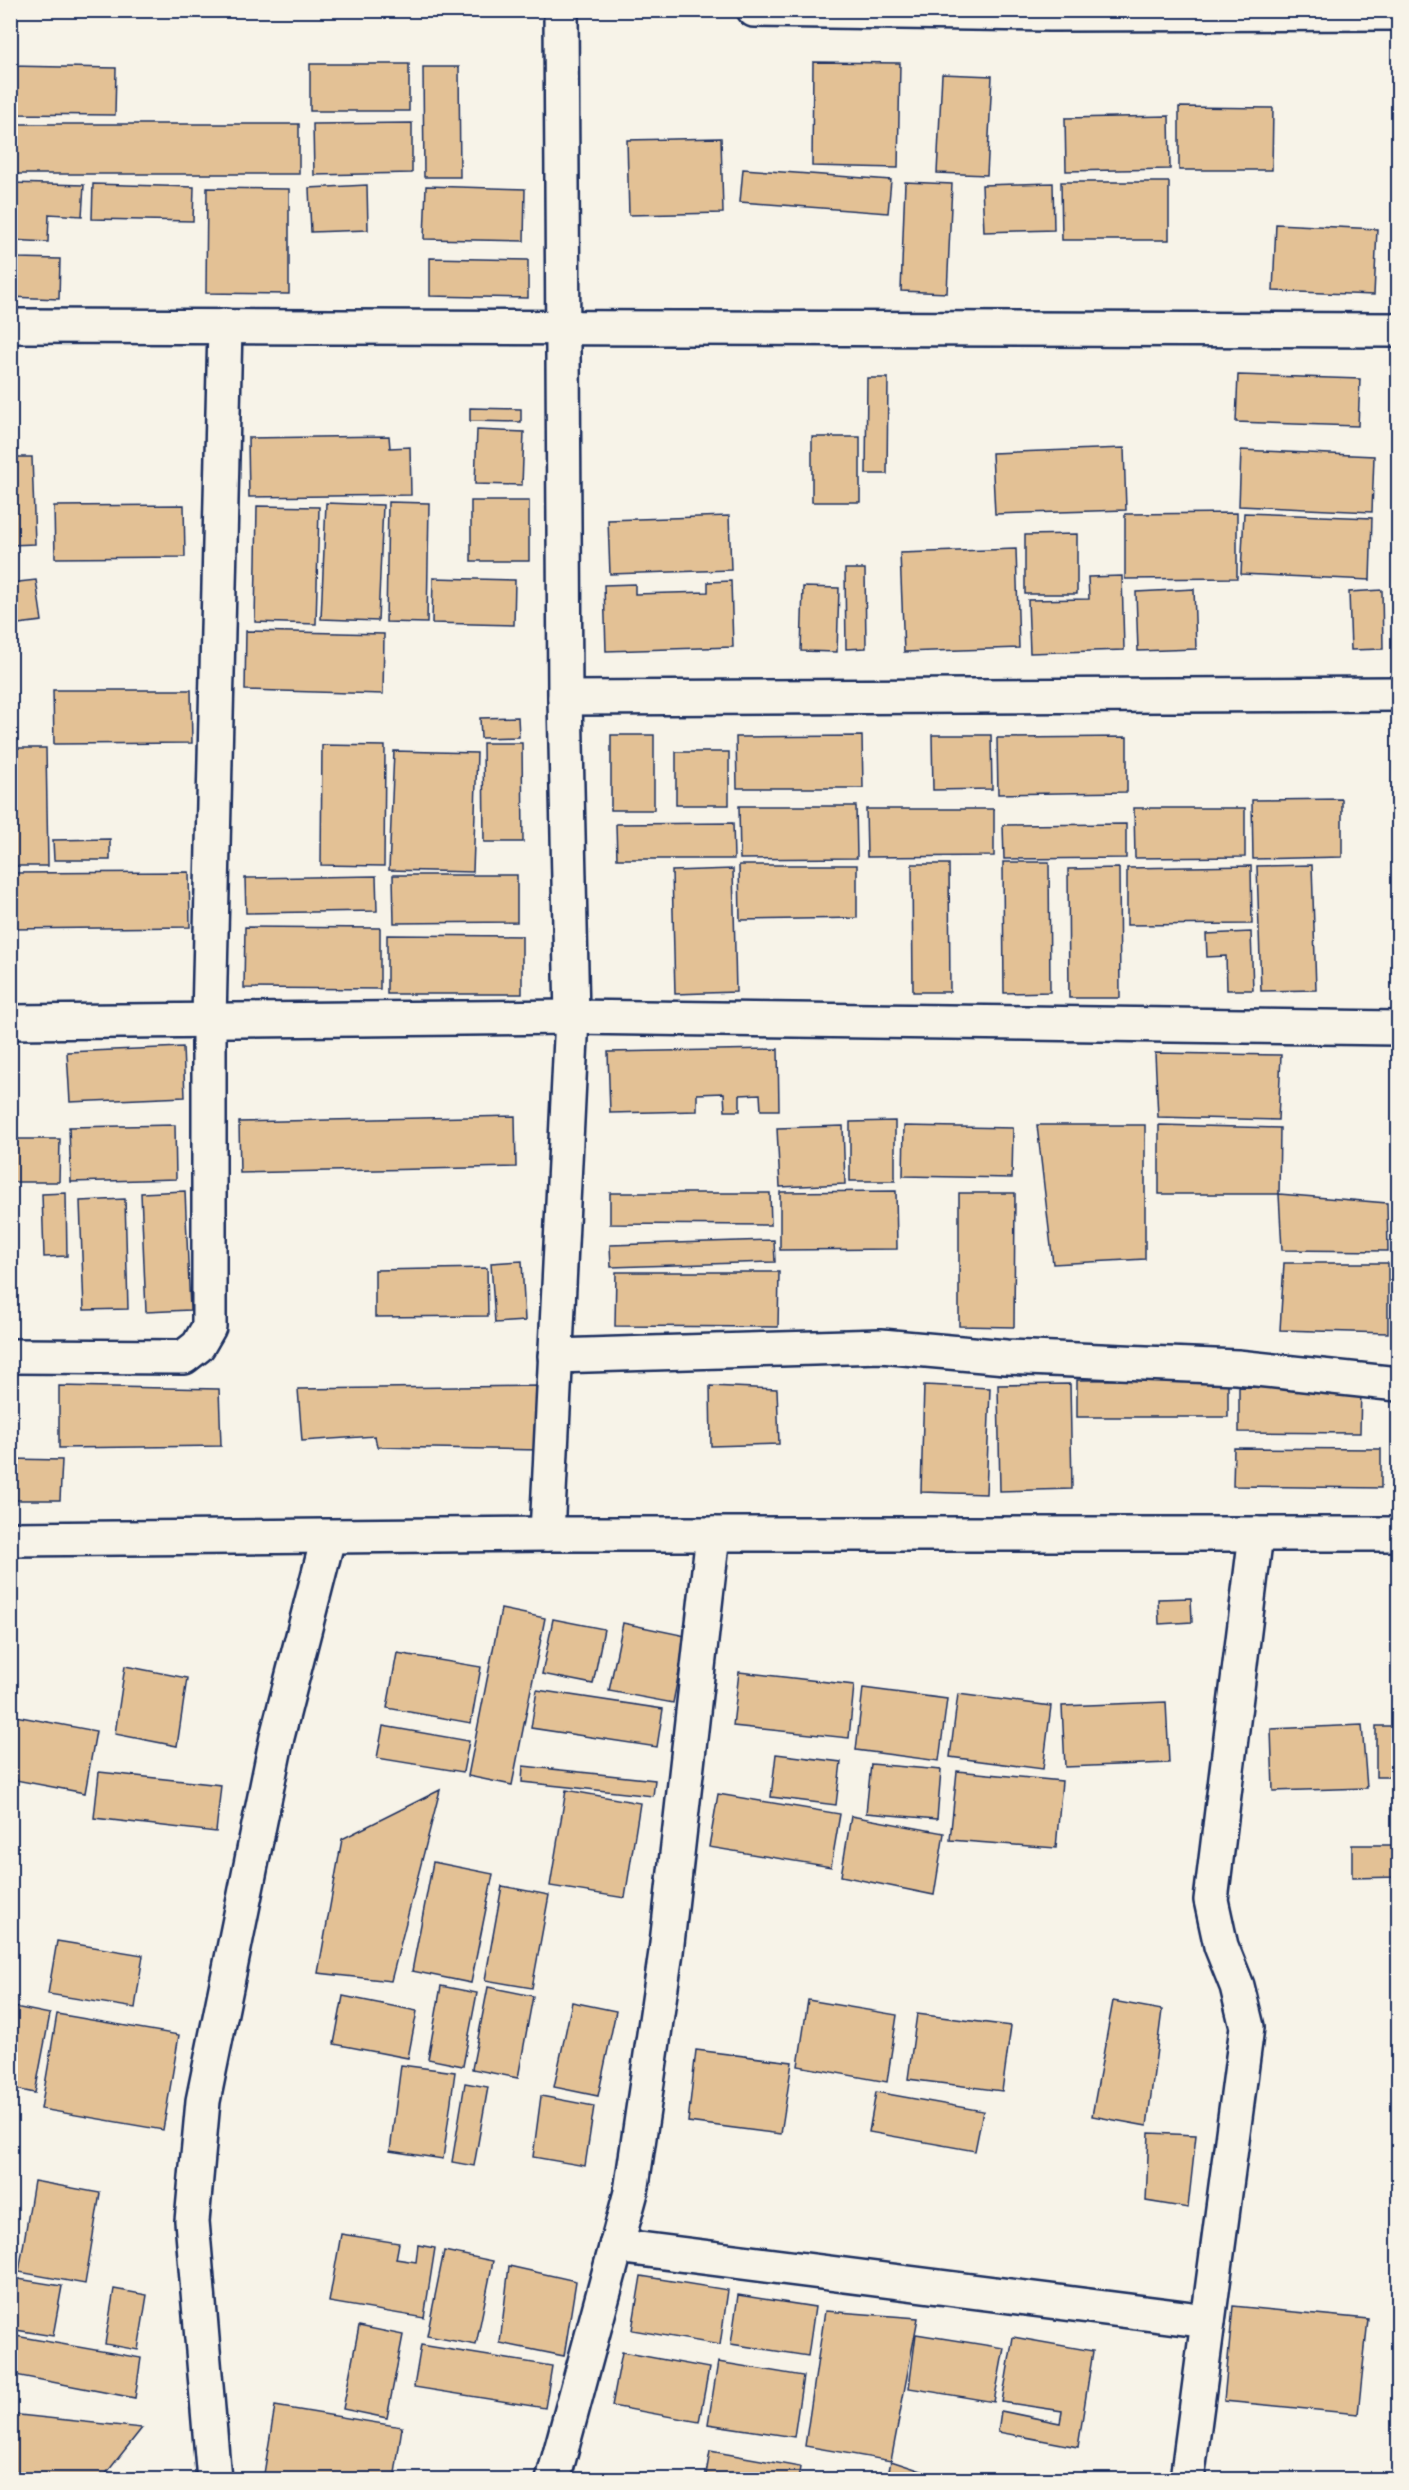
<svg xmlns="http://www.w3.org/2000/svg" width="1409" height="2490" viewBox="0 0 1409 2490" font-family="Kalam,sans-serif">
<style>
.building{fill:#e3c195;stroke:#1b2f5e;stroke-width:1.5}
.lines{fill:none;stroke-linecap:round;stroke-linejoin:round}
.street-casing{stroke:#1b2f5e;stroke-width:38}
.street{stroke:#f7f3e8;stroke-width:33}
</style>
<rect width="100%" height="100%" fill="#f7f3e8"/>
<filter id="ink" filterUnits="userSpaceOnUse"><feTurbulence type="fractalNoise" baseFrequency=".0167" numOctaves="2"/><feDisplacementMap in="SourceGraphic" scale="12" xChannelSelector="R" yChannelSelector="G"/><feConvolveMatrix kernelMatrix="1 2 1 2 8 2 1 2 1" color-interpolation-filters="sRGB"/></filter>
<g filter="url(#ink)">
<g class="building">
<path d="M813,62L900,63L898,168L812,166Z"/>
<rect x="310" y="64" width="99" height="47"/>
<path d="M10,66L116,68L115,115L10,114Z"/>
<path d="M423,67H459L460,177H424Z"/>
<path d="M942,74L992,76L987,175L937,173Z"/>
<path d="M1179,107L1273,108L1272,170H1179Z"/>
<path d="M1169,116L1170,169L1066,171L1065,118Z"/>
<path d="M412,123V173L314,175L313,124Z"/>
<rect x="10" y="124" width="289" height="50"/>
<path d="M721,138L723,213L629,215L627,140Z"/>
<path d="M743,169L891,180L888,213L740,202Z"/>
<path d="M905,182L952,184L947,293L901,291Z"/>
<path d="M1061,182H1169V240H1062Z"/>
<path d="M10,183L84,185L82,216L49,214L48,242L10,240Z"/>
<path d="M1053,183L1054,230L984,232L982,185Z"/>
<path d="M93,184L194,187L193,221L92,219Z"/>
<path d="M367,185L368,230L311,232L309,188Z"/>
<path d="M426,186L525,189L524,241L424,239Z"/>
<path d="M207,188L289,189V294L206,293Z"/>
<path d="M1276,224L1377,229L1374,295L1273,291Z"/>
<path d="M10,248H18V258L60,259L59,299L10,297Z"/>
<path d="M430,258L528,260V298L430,296Z"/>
<path d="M1238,375L1360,379L1358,426L1236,422Z"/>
<path d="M867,378H888L887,474H866Z"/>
<path d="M470,408L521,409V422L470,421Z"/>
<path d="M477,430L524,432L522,485L475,484Z"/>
<path d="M389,436L390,448L410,447L411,495L249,497L248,438Z"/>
<rect x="812" y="437" width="48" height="65"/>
<path d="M1124,448L1126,510L995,514L992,453Z"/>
<path d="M1241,450L1374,456L1372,512L1239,506Z"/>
<path d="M10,457H32L35,544L10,545Z"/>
<rect x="471" y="501" width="58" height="60"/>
<path d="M388,502L429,503L427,623L386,622Z"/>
<path d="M326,503L383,505L378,621L321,619Z"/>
<path d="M184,505L185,557L55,558L54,506Z"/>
<path d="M257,506L319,507L316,624L255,622Z"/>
<path d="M1237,513V578L1125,579V514Z"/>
<path d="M1244,513L1372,518L1370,580L1241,574Z"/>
<path d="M729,516L731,570L610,574L608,520Z"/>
<path d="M1077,534V594H1025V535Z"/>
<path d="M1016,549L1019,648L904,652L900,553Z"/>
<path d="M845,569H865L866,648L846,649Z"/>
<path d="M1122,576L1124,650L1030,653L1028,600L1089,599L1088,577Z"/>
<path d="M433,578L515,580L514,625L432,623Z"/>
<path d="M36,580L42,621L10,625V583Z"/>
<path d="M731,581L733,647L606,651L604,585L635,584V594L708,592V582Z"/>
<path d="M803,587L839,588L837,652L801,651Z"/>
<path d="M1194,589L1196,649L1138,651L1136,592Z"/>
<path d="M1382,590L1383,649L1351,650L1349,592Z"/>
<path d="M246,631L384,634L383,694L245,690Z"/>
<path d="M53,690H191L192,743L54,744Z"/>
<path d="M518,717L519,737L481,738L480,718Z"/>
<rect x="611" y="735" width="43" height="75"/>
<path d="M932,735H991L992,789L933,790Z"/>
<path d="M862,736L863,788H737L736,737Z"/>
<path d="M1127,737V792L998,794L997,738Z"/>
<path d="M483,743H522L523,842H484Z"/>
<path d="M322,745L385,746L384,866L321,865Z"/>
<path d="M10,748H46L48,866H10Z"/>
<path d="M394,751L477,753L473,872L389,870Z"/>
<rect x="676" y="752" width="53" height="53"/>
<path d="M1342,799V857L1253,859L1252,800Z"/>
<path d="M739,806H856L857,858L740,859Z"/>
<path d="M1134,808H1245V857L1135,858Z"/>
<path d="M866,809H994V856L867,857Z"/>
<path d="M733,823L734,859H617L616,824Z"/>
<path d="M1126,824V858L1004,859L1003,825Z"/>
<path d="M110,839V860H54L53,840Z"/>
<path d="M1003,862H1049L1050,992L1004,993Z"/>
<path d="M912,864H949L950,992H913Z"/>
<path d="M739,865H857V918L740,920Z"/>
<path d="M1312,865L1316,990L1261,991L1257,866Z"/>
<path d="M1251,866L1252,924L1127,925V868Z"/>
<path d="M1119,868L1120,998H1069L1068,869Z"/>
<path d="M733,869L736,992L675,994L672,871Z"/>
<path d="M189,872L190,927L10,929V873Z"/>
<path d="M393,875H517V922L394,923Z"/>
<path d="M376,876L377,911L246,913L245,878Z"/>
<path d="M245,927L380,928V989L244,988Z"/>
<path d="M1251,932L1253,990H1227L1226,956L1207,957L1206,934Z"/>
<path d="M387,935L522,936V994H387Z"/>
<path d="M183,1047L185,1097L70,1102L67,1052Z"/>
<path d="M778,1049L779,1110H761L760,1094L740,1095V1111H725L724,1093L697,1094V1111L610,1113L608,1052Z"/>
<path d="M1155,1053L1281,1055L1278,1120L1158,1117Z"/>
<path d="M515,1116L516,1167L240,1173L239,1122Z"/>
<path d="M895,1121V1181H850V1122Z"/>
<path d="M175,1125L176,1179L71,1182L69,1127Z"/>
<path d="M1037,1125H1145V1259L1053,1264Z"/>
<path d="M1159,1125L1280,1128L1279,1194H1159Z"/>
<path d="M843,1126L845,1184L780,1187L777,1128Z"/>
<path d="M904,1126L1013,1128L1012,1178L903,1176Z"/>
<path d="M10,1139H60L59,1182H10Z"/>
<path d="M185,1191L190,1310L146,1312L141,1193Z"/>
<path d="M896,1191L897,1249L780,1250V1192Z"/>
<path d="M66,1193L67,1256L44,1257L42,1194Z"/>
<path d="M610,1193H770L771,1225L610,1224Z"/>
<path d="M959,1193H1015L1014,1327L959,1326Z"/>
<path d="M1279,1194L1387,1203L1388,1251L1282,1250Z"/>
<path d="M125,1199L128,1309L84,1310L80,1201Z"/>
<path d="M774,1240L775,1262L611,1267L610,1245Z"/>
<path d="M522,1261L525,1321L495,1323L491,1263Z"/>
<path d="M1284,1263H1388V1333L1280,1330Z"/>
<path d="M487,1268L488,1316L375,1317V1270Z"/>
<path d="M616,1272H779L778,1327L615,1326Z"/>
<path d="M1228,1379V1417H1077V1380Z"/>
<path d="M1070,1384L1072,1489L1000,1491L998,1385Z"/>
<path d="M924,1385L990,1388L986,1494L921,1492Z"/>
<path d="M59,1386L219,1389L221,1446L59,1448Z"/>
<path d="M540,1386V1450L377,1447L375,1436L302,1441L298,1389Z"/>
<path d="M710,1386L777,1389L779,1444L711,1446Z"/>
<path d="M1239,1387L1361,1388L1360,1433L1239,1432Z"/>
<path d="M1234,1448L1381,1449V1488L1233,1486Z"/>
<path d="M10,1459L62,1460L60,1500H10Z"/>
<path d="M1191,1598L1192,1622L1159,1624L1158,1599Z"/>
<path d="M501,1609L545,1618L512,1785L468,1776Z"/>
<path d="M553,1619L604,1629L593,1684L542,1674Z"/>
<path d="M623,1623L686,1636L673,1703L609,1691Z"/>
<path d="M397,1653L481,1667L471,1723L387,1708Z"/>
<path d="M125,1666L187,1678L177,1746L115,1734Z"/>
<path d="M739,1672L854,1685L849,1738L733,1726Z"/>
<path d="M863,1688L947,1699L939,1761L856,1750Z"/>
<path d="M537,1690L663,1709L657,1747L531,1728Z"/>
<path d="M958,1694L1051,1706L1043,1769L950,1757Z"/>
<path d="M1166,1702L1169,1763L1065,1767L1062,1706Z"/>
<path d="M10,1715L96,1731L85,1793L10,1779Z"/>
<path d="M1362,1725L1367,1788L1273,1791L1271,1729Z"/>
<path d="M383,1726L469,1741L463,1772L377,1758Z"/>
<rect x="1376" y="1726" width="22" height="51"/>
<path d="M776,1754L841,1762L836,1805L771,1797Z"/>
<path d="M871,1764L941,1770L937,1819L866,1813Z"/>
<path d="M523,1766L655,1780L653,1796L522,1782Z"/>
<path d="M957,1771L1062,1781L1056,1848L950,1840Z"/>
<path d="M99,1772L221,1785L216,1832L94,1818Z"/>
<path d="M440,1790L391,1981L318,1973L342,1839Z"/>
<path d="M566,1790L640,1803L625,1898L550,1886Z"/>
<path d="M718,1794L840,1814L831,1867L709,1847Z"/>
<path d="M851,1816L944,1833L934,1895L841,1876Z"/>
<path d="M1352,1845H1398V1877L1352,1878Z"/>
<path d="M433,1862L493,1874L471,1983L412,1971Z"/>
<path d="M502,1886L549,1895L532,1988L485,1980Z"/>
<path d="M57,1941L143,1955L135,2008L48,1994Z"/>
<path d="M441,1986L477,1993L463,2066L428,2059Z"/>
<path d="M488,1987L533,1996L518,2078L472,2069Z"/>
<path d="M343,1996L417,2011L408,2058L334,2044Z"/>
<path d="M808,2000L897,2015L887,2082L798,2066Z"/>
<path d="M1113,2001L1162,2010L1147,2126L1092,2116Z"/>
<path d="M572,2002L616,2011L598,2096L554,2087Z"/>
<path d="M10,2006L50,2014L35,2093L10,2088Z"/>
<path d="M57,2014L179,2035L163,2130L41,2109Z"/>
<path d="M917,2014L1011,2026L1002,2091L908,2079Z"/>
<path d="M696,2050L792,2062L781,2134L688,2122Z"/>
<path d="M401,2065L455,2072L443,2159L390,2151Z"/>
<path d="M465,2083L488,2087L474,2166L452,2162Z"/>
<path d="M876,2092L983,2111L975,2151L869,2132Z"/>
<path d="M541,2096L594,2106L585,2166L533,2157Z"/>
<path d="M1149,2133L1196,2135L1188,2208L1146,2201Z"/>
<path d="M34,2181L100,2193L85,2284L19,2272Z"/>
<path d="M341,2234L399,2243L396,2259L416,2262L418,2245L435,2248L424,2318L329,2302Z"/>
<path d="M444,2251L493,2261L476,2345L427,2336Z"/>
<path d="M509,2266L576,2281L564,2356L500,2343Z"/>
<path d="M641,2276L728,2290L720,2345L632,2330Z"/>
<path d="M12,2278L62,2286L53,2336L10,2329Z"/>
<path d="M114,2289L147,2295L138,2350L105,2344Z"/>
<path d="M738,2295L815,2307L808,2356L731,2344Z"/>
<path d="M1233,2306L1368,2319L1358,2414L1224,2401Z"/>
<path d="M825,2311L918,2318L891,2461L805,2446Z"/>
<path d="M359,2326L403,2335L387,2418L343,2409Z"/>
<path d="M916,2334L1004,2348L994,2402L909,2388Z"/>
<path d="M10,2335L141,2358L135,2398L10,2374Z"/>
<path d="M1013,2337L1093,2351L1078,2447L998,2432L1001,2411L1060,2423L1062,2411L1002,2402Z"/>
<path d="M421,2345L552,2366L545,2408L414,2387Z"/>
<path d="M622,2352L709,2368L699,2422L612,2406Z"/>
<path d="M718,2362L803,2376L794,2437L708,2424Z"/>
<path d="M275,2406L402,2427L394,2480H304L282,2476V2480H263Z"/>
<path d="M10,2414L142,2428L101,2480H10Z"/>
<path d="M710,2451L800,2467L798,2480H705Z"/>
<path d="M891,2461L949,2480H887Z"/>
</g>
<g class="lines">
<g class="street-casing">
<g id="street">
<path d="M754,10L1049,14L1398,13"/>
<path d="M10,326L1398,330"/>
<path d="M565,698L1398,694"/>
<path d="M10,1022L572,1017L1398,1028"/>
<path d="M10,1356L184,1357L198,1346L209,1327V1020L225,326"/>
<path d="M555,1356L881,1346L1006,1357L1237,1367L1398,1384"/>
<path d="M547,1534L572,1017L565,698L561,10"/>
<path d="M10,1539L547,1534H1398"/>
<path d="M616,2246L1208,2321"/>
<path d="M214,2480L192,2221L203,2101L277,1737L328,1538"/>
<path d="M553,2480L631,2192L666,1952L713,1534"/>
<path d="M1187,2480L1247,2027L1237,1986L1221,1946L1211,1900L1256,1534"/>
</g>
</g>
<use href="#street" class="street"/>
</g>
</g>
<rect width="1409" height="2490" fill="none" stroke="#f7f3e8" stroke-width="36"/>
<rect x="18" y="18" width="1373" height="2454" fill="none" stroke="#1b2f5e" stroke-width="2" filter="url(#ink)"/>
</svg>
